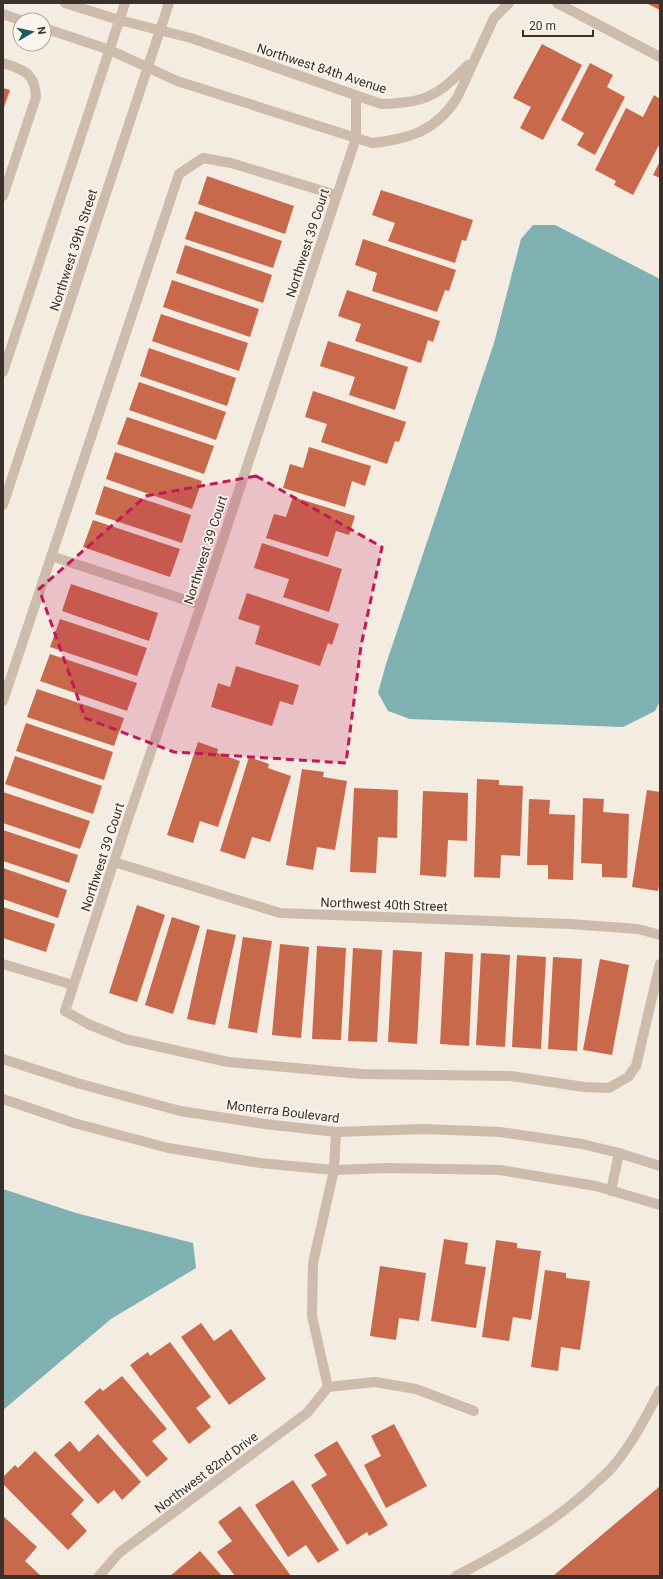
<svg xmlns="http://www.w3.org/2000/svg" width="663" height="1579" viewBox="0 0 663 1579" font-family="Roboto,sans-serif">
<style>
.water{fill:#7fb0b2}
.building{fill:#c8694b}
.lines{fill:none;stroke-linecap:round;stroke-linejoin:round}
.service{stroke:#cdbbac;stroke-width:10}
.minor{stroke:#cdbbac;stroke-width:10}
.marked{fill:#c2185b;fill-opacity:0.2;stroke:#c2185b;stroke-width:3;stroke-dasharray:8 5;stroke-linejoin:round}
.labels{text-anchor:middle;stroke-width:3.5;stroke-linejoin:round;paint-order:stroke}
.street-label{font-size:13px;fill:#3b302b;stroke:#fbf5ee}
</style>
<rect width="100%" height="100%" fill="#f4ebe1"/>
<g class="water">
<path d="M533,225H555L660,279V701L655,711L623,727L410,719L388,711L378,693L386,664L494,343L521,239Z"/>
<path d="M3,1189L76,1213L193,1243L196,1268L111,1319L3,1410Z"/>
</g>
<g class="building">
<path d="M646,3H660V10Z"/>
<path d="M542,44L582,65L543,140L520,128L531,107L513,98Z"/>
<path d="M590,63L613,75L607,87L625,97L595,155L577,145L584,133L561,120Z"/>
<path d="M3,88L10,90L3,110Z"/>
<path d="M654,95L660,99V143L633,195L614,185L616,181L595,170L626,108L643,117Z"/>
<path d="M660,161V178L653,175Z"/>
<path d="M207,176L294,206L285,234L198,204Z"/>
<path d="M381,190L473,220L466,241L462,240L455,263L388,241L395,223L372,215Z"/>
<path d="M195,211L282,241L273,268L185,239Z"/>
<path d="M363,239L456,270L449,291L445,290L437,312L372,291L377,273L355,265Z"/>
<path d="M185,245L272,275L263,303L176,273Z"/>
<path d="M172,280L259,309L250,337L163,307Z"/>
<path d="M347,290L440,321L433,342L428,340L421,363L355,341L361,324L338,316Z"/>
<path d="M161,314L248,343L239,371L152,341Z"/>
<path d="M328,341L408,367L395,410L349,395L355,377L320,366Z"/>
<path d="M149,348L236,378L227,406L140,376Z"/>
<path d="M139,382L226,412L216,440L129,410Z"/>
<path d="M313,391L406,422L399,442L395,441L387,464L321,442L327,424L305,417Z"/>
<path d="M127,417L214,446L204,474L117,444Z"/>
<path d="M309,447L371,466L365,486L352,481L345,507L283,488L290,464L303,468Z"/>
<path d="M115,452L202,481L192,509L106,479Z"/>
<path d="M104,486L191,515L182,543L95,514Z"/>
<path d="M293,497L355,516L349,535L336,531L328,557L266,538L274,514L286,517Z"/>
<path d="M93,520L180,549L170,577L83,547Z"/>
<path d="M262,543L342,569L329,612L283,597L289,579L254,568Z"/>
<path d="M71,584L158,613L149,641L62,611Z"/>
<path d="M247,593L339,624L332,645L328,643L320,666L255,644L260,626L238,619Z"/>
<path d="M60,619L147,648L137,676L50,647Z"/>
<path d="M50,654L137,683L127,711L40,681Z"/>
<path d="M236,666L299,685L293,705L280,701L272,726L211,707L218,683L230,687Z"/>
<path d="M37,689L124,718L114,746L27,717Z"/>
<path d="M26,723L113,752L104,780L16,751Z"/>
<path d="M198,742L218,749L217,753L240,761L218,827L200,821L193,843L167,835Z"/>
<path d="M15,756L102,786L93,814L5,784Z"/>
<path d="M249,757L269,764L268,768L291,776L270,842L252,837L245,859L220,851Z"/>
<path d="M302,769L324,772L323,777L347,781L335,850L317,847L313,870L286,865Z"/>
<path d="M477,779L499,780V785L523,786L520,856L501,855L500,878L474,877Z"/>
<path d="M354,788L398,790L397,838L378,837L376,873L350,872Z"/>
<path d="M647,790L660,792V880L658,891L632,887Z"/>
<path d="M423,791L468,793L467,841L448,840L446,877L420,875Z"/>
<path d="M3,792L90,821L80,849L3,823Z"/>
<path d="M583,798L604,799L603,812L629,814L627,878L602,877V864L581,863Z"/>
<path d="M529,799L550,800L549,814L575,815L573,880L548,879V865H527Z"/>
<path d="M3,830L78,855L69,883L3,861Z"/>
<path d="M3,868L67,890L58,918L3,899Z"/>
<path d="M137,905L165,915L137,1002L109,993Z"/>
<path d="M3,907L55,924L46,952L3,938Z"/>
<path d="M172,917L200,926L173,1014L145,1005Z"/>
<path d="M207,929L236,935L215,1025L187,1019Z"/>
<path d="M243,937L272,941L257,1033L228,1028Z"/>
<path d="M280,944L309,947L301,1038L272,1035Z"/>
<path d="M317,946L346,948L341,1040L312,1039Z"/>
<path d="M353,948L382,950L377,1042L348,1041Z"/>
<path d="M393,950L422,952L417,1044L388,1042Z"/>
<path d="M445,952L473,954L469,1046L440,1044Z"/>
<path d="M481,953L510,955L505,1047L476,1045Z"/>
<path d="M517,955L546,957L541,1049L512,1047Z"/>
<path d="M553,957L582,959L577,1051L548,1049Z"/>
<path d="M600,959L629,965L612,1055L583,1050Z"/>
<path d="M444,1239L468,1243L465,1264L486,1267L476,1328L431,1321Z"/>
<path d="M496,1240L517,1243V1248L541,1251L531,1320L513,1317L509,1341L482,1337Z"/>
<path d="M380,1266L426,1273L419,1321L399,1318L396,1340L370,1336Z"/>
<path d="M545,1270L566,1273V1278L590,1281L580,1350L561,1347L558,1371L531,1367Z"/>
<path d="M201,1323L214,1341L231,1329L266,1379L229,1405L181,1337Z"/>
<path d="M170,1342L211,1397L196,1408L211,1427L189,1444L130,1365L148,1352L150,1356Z"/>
<path d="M122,1376L167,1429L152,1441L168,1459L147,1477L84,1402L100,1388L103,1391Z"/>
<path d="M394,1424L427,1486L386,1508L364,1465L381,1456L371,1436Z"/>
<path d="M98,1434L141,1482L122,1500L114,1490L98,1504L54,1455L70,1441L79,1452Z"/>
<path d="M337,1441L388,1525L369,1536L367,1532L347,1545L311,1485L327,1475L314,1455Z"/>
<path d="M35,1451L84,1500L71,1514L87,1531L68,1550L3,1484V1477L15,1465L18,1468Z"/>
<path d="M293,1480L339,1550L318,1563L306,1545L288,1557L255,1505Z"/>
<path d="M660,1486V1576H553Z"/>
<path d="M240,1506L291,1576H235L217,1552L232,1541L218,1522Z"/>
<path d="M3,1516L37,1547L25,1561L41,1576H3Z"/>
<path d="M200,1551L222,1576H170Z"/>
</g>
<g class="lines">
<g class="service">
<path d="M3,63C23,70 35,72 36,97L3,196"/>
<path d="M51,556L201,605"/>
<path d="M3,701L179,174L203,158L231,163L336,195"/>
<path d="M3,964L73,985"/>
<path d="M65,1011L88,1024L125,1039L228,1062L362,1074L511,1076L584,1087L609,1088L628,1077L636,1066L660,964"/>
<path d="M456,1576C506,1550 556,1522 597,1482C602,1477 609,1472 614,1465C632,1444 647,1415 660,1390"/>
</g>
<g class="minor">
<path d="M65,3L119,20L191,38L381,104C426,103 437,96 468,65"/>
<path d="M557,3L660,57"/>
<path d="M3,14L20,20"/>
<path d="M44,28L110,50L177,81L372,143C409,139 436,131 457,98L494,18L509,3"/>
<path d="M3,372L125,3"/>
<path d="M3,505L169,3"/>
<path d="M114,862L280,913L570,924L638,929L660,935"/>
<path d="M65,1011L127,822L201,605L356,138V96"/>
<path d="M3,1059L77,1083L180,1111L265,1124L336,1132L424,1129L500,1132L582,1144L619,1153L660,1166"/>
<path d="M3,1099L74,1123L168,1148L260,1163L334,1170L387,1168L500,1170L596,1186L660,1205"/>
<path d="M611,1191L619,1153"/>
<path d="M328,1387L312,1316L313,1263L334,1170L336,1132"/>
<path d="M328,1387L375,1382L416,1389L474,1411"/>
<path d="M99,1576L119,1553L307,1413L328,1387"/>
</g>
</g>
<path class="marked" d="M256,476L382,547L361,646L346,763L174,752L85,718L39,589L146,496Z"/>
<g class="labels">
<g class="street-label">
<text transform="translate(322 68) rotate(18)" y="5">Northwest 84th Avenue</text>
<text transform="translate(307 243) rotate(-72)" y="5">Northwest 39 Court</text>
<text transform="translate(73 250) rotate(-72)" y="5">Northwest 39th Street</text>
<text transform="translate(205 550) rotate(-72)" y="5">Northwest 39 Court</text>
<text transform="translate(102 857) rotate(-72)" y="5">Northwest 39 Court</text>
<text transform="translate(384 904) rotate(2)" y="5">Northwest 40th Street</text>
<text transform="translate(283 1111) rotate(7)" y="5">Monterra Boulevard</text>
<text transform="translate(206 1472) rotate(-37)" y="5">Northwest 82nd Drive</text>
</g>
</g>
<rect width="663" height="1579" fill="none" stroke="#3b302b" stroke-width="8"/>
<g transform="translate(32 32) rotate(81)"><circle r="19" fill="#fbf5ee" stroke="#aea6a0"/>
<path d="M0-3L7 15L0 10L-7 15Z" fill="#1f5a5e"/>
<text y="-6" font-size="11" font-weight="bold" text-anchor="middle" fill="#3b302b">N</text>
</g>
<path d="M523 30v6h70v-6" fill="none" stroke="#3b302b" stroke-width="2"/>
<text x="529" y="30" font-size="12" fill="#3b302b" stroke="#fbf5ee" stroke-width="3" paint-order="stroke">20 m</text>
</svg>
